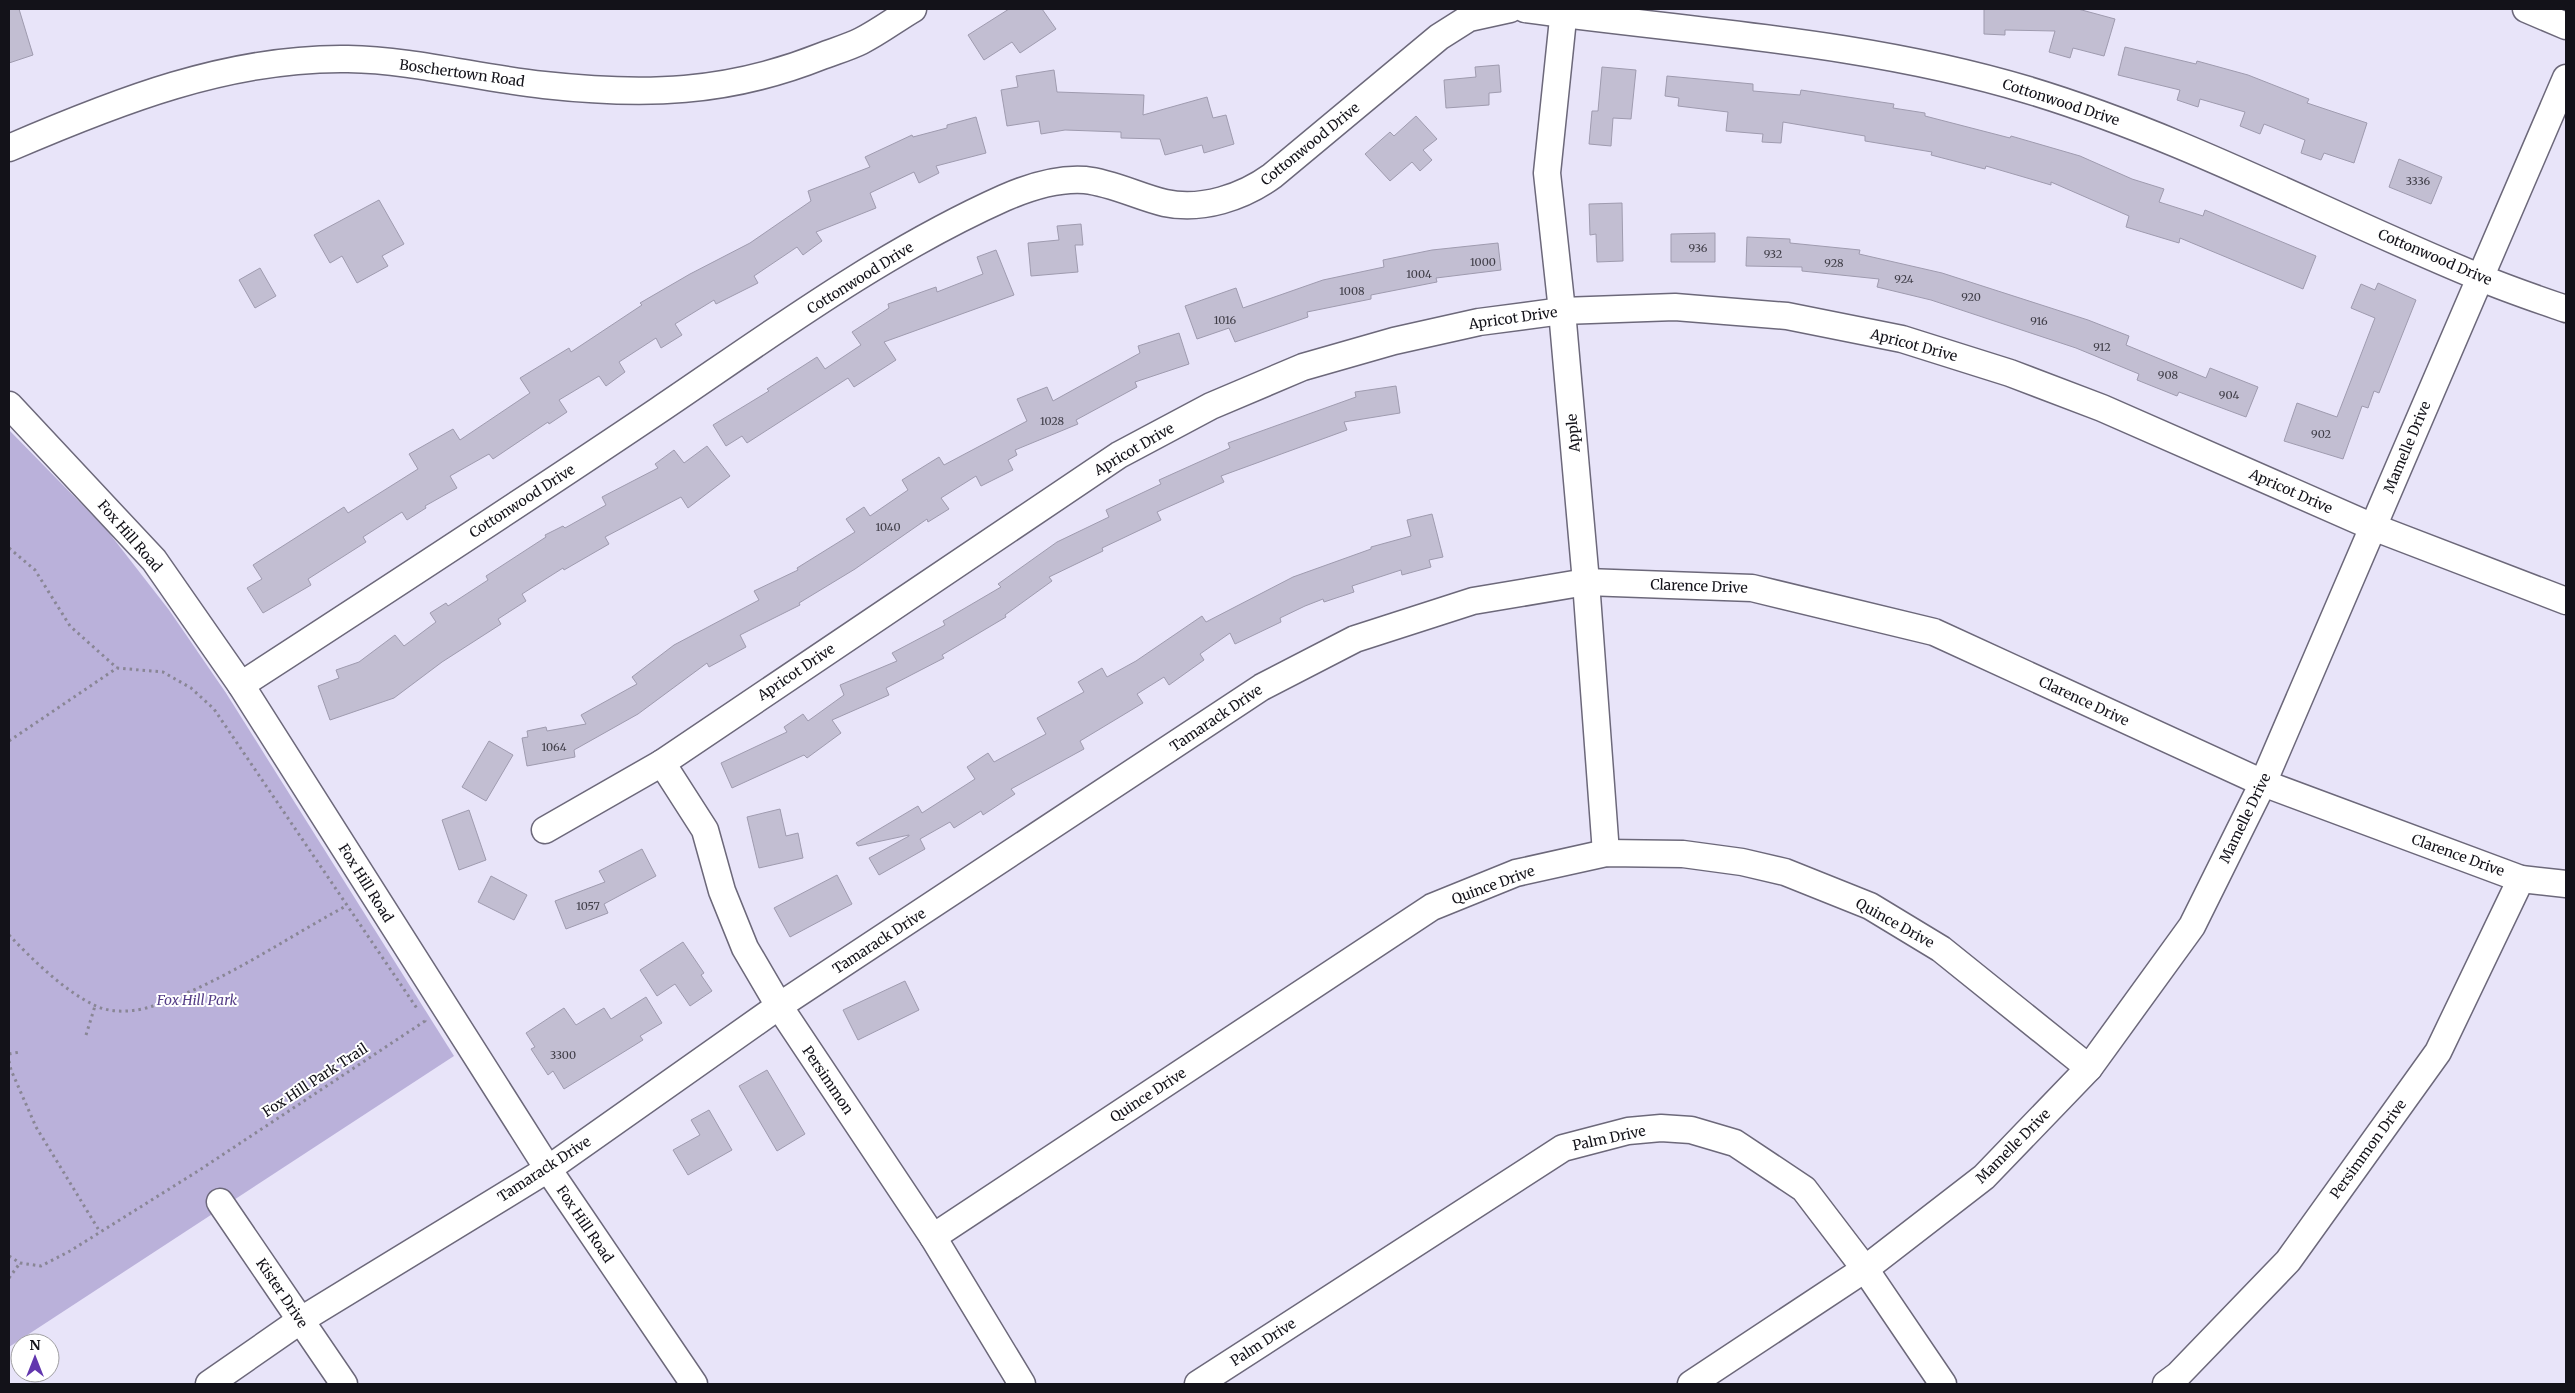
<svg xmlns="http://www.w3.org/2000/svg" width="2575" height="1393" viewBox="0 0 2575 1393" font-family="Merriweather,serif">
<style>
.green{fill:#bab1da}
.building{fill:#c2bed2;stroke:#9f9baf}
.lines{fill:none;stroke-linecap:round;stroke-linejoin:round}
.minor-casing{stroke:#6c687a;stroke-width:29}
.path{stroke:#898695;stroke-width:3;stroke-dasharray:2.5 4;stroke-linecap:butt}
.minor{stroke:#fff;stroke-width:26}
.labels{text-anchor:middle;stroke-width:4;stroke-linejoin:round;paint-order:stroke}
.number-label{font-size:11px;fill:#3f3d47}
.street-label{font-size:14px;fill:#131219;stroke:#fff}
.park-label{font-size:14px;font-style:italic;fill:#553e87;stroke:#fff}
</style>
<rect width="100%" height="100%" fill="#e8e4f9"/>
<path class="green" d="M9,430L106,529L169,610L226,693L454,1056L9,1347Z"/>
<g class="building">
<path d="M9,9H19L33,55L9,63Z"/>
<path d="M1009,9H1042L1056,29L1020,53L1012,42L984,60L968,35Z"/>
<path d="M1984,9H2078L2115,19L2104,56L2073,48L2070,58L2049,52L2055,31L2005,30V35L1984,34Z"/>
<path d="M2125,47L2196,64L2197,61L2248,75L2309,99L2307,103L2367,123L2354,163L2324,153L2321,160L2301,153L2305,140L2264,124L2260,134L2240,126L2245,112L2200,99L2198,107L2177,100L2180,90L2118,75Z"/>
<path d="M1499,65L1501,92L1489,93V105L1446,108L1444,80L1476,77L1475,67Z"/>
<path d="M1602,67L1636,70L1631,119L1613,118L1611,146L1589,144L1592,111H1598Z"/>
<path d="M1054,70L1057,92L1144,95L1143,115L1207,97L1213,118L1226,115L1234,144L1204,153L1202,145L1165,155L1160,139L1121,138V132L1065,130L1041,134L1039,121L1007,126L1001,90L1018,87L1016,76Z"/>
<path d="M1667,76L1753,84V91L1800,95L1801,90L1894,104L1893,108L1925,113V116L2010,138L2011,136L2080,156L2132,179L2164,189L2159,202L2203,216L2205,210L2316,256L2303,289L2180,238L2179,243L2126,227L2129,216L2051,182V185L1986,166L1985,169L1931,155L1932,152L1865,141V136L1783,122L1781,143L1762,142L1763,134L1726,131L1728,112L1678,106L1679,98L1665,96Z"/>
<path d="M1416,116L1437,139L1423,150L1432,160L1420,171L1412,162L1390,181L1365,154L1390,132L1394,136Z"/>
<path d="M976,117L986,153L936,166L939,173L919,183L914,172L870,193L876,208L816,232L822,241L803,255L797,247L754,276L758,283L716,304L714,300L675,324L682,335L661,348L656,338L619,362L625,372L606,386L599,376L559,400L567,412L549,424L548,422L493,459L489,454L450,476L457,488L425,506L426,508L407,520L402,512L363,537L366,542L308,579L311,585L263,613L247,588L262,579L253,565L344,507L348,513L418,469L409,454L453,429L460,440L530,393L520,378L569,348L571,352L642,305L640,303L690,274L750,243L811,201L808,191L870,167L865,157L912,135L913,137L947,128V125Z"/>
<path d="M2399,159L2442,177L2431,204L2389,187Z"/>
<path d="M379,200L404,244L382,256L388,266L357,283L342,256L330,263L314,235Z"/>
<path d="M1622,203L1623,261L1597,262L1596,234L1590,235L1589,204Z"/>
<path d="M1081,224L1083,245H1075L1078,272L1031,276L1028,243L1059,240L1057,226Z"/>
<path d="M1715,233V262H1671V234Z"/>
<path d="M1747,237L1790,239V243L1860,250L1859,254L1942,273L2088,320L2129,336L2126,345L2206,378L2210,368L2258,387L2246,417L2179,392L2177,396L2137,380L2139,374L2076,348L1931,300L1877,287L1879,279L1802,271V267L1746,266Z"/>
<path d="M1498,243L1501,270L1436,278L1437,282L1371,295V299L1307,312L1308,317L1235,342L1229,328L1197,339L1185,306L1236,288L1243,308L1323,280L1384,267L1383,260L1432,250Z"/>
<path d="M996,250L1014,295L884,342L896,360L854,387L848,378L747,443L742,436L726,446L713,425L769,391L767,389L817,357L825,369L861,345L852,332L889,308L888,304L936,287L937,292L983,274L977,257Z"/>
<path d="M260,268L276,296L255,308L239,280Z"/>
<path d="M2378,283L2416,300L2379,393L2374,391L2368,408L2362,406L2343,459L2284,441L2297,403L2337,417L2375,318L2351,308L2361,284L2375,290Z"/>
<path d="M1179,333L1189,364L1135,382L1137,387L1076,420L1078,424L1015,450L1017,455L1008,460L1013,470L981,486L976,476L941,498L949,509L928,522L927,519L855,569L799,603L800,605L740,635L746,647L709,667L707,663L638,714L574,750L575,757L527,766L522,738L528,737L527,731L546,727L547,731L586,724L581,715L637,684L632,677L674,645L759,600L754,591L798,570L797,568L855,532L846,519L864,507L870,516L908,490L902,480L939,457L944,465L1027,421L1017,399L1047,387L1053,401L1140,353L1138,346Z"/>
<path d="M1396,386L1400,413L1344,422L1347,430L1221,476L1224,482L1157,512L1161,520L1102,548L1103,551L1049,577L1052,581L1005,615L1006,617L942,655L944,658L886,688L889,695L832,720L841,733L807,758L804,755L732,788L721,763L787,732L784,727L803,714L808,721L844,695L840,685L897,661L892,653L945,625L943,621L1001,587L998,584L1057,542L1109,517L1106,510L1161,484L1159,480L1230,448L1228,443L1356,397L1355,392Z"/>
<path d="M707,446L730,476L688,508L681,497L605,537L609,544L564,570L563,568L522,594L526,601L498,619L501,624L442,662L394,698L330,720L318,686L339,678L336,670L359,662L395,635L404,646L436,622L430,613L446,603L448,606L488,580L486,576L546,537L545,535L563,526L565,528L606,505L602,497L658,468L655,464L674,450L684,463Z"/>
<path d="M1432,514L1443,557L1429,560L1431,567L1402,575L1401,570L1352,586L1354,592L1324,602L1323,599L1305,606L1280,618L1281,622L1235,644L1230,633L1200,654L1204,660L1169,685L1164,677L1137,694L1143,703L1080,741L1084,749L1011,789L1015,794L983,815L981,811L954,828L950,822L920,839L925,849L879,875L869,858L909,836V835L858,846L856,843L918,806L922,813L975,779L967,767L988,753L994,762L1046,734L1037,718L1084,692L1078,682L1102,668L1107,677L1136,661L1202,616L1206,622L1293,577L1371,549V547L1411,536L1407,520Z"/>
<path d="M489,741L513,755L486,801L462,787Z"/>
<path d="M780,809L786,836L798,833L803,858L759,868L747,817Z"/>
<path d="M469,810L486,860L459,870L442,820Z"/>
<path d="M642,849L656,876L604,904L608,913L566,929L555,901L605,882L599,871Z"/>
<path d="M837,875L852,904L790,937L774,908Z"/>
<path d="M491,876L527,895L514,920L478,902Z"/>
<path d="M683,942L704,973L701,975L712,991L690,1006L675,984L657,996L640,970Z"/>
<path d="M905,981L919,1010L858,1040L843,1010Z"/>
<path d="M646,997L662,1023L640,1036L643,1040L564,1089L553,1071L548,1075L531,1049L535,1047L526,1033L564,1008L576,1025L604,1008L611,1019Z"/>
<path d="M767,1070L805,1134L777,1151L739,1086Z"/>
<path d="M709,1110L732,1150L688,1175L673,1150L700,1135L691,1120Z"/>
</g>
<g class="lines">
<g class="minor-casing">
<g id="minor">
<path d="M1525,9C1693,32 1865,41 2028,90C2184,137 2328,215 2479,277C2507,289 2537,299 2566,309"/>
<path d="M1564,9L1547,173L1562,311L1586,582L1606,853"/>
<path d="M2526,9L2566,26"/>
<path d="M9,148C116,102 229,57 348,59C414,60 478,78 544,85C644,96 727,94 822,56C835,51 849,47 861,41C879,32 896,19 913,9"/>
<path d="M9,405L154,560L241,685L548,1169L694,1384"/>
<path d="M241,685C381,594 521,503 659,410C770,335 881,253 1004,198C1029,187 1058,178 1085,180C1113,183 1139,197 1165,203C1202,211 1243,197 1272,176L1439,37L1469,18L1510,9"/>
<path d="M662,763L705,830L722,891L745,948L779,1006L933,1237L1022,1384"/>
<path d="M545,830L662,763L1119,455L1211,406L1303,367L1394,341L1479,322L1562,311L1675,307L1787,316L1902,339L2010,373L2102,408L2373,527L2566,601"/>
<path d="M220,1202L344,1384"/>
<path d="M933,1237L1432,907L1516,873L1606,853L1683,854L1742,862L1785,872L1870,906L1941,949L2089,1068"/>
<path d="M209,1384L301,1320L548,1169L779,1006L1262,687L1355,639L1473,601L1586,582L1752,588L1934,632L2263,783L2521,879L2566,884"/>
<path d="M1198,1384L1563,1148L1628,1131L1661,1128L1691,1130L1735,1143L1804,1189L1865,1269L1943,1384"/>
<path d="M1691,1384L1865,1269L1984,1177L2089,1068L2192,926L2263,783L2566,78"/>
<path d="M2166,1384L2178,1375L2288,1261L2438,1052L2521,879"/>
</g>
</g>
<g class="path">
<path d="M9,548L35,570L70,626L117,668"/>
<path d="M9,741L117,668L163,672L191,688L214,709L418,1010"/>
<path d="M9,935C32,959 63,990 94,1005C111,1014 136,1012 153,1006C222,983 283,940 346,906"/>
<path d="M86,1035L95,1006"/>
<path d="M9,1054L20,1052"/>
<path d="M9,1061L11,1070L36,1127L100,1232"/>
<path d="M9,1256L20,1263L41,1266L70,1251L198,1171L425,1021L423,1018"/>
<path d="M9,1278L20,1263"/>
</g>
<use href="#minor" class="minor"/>
</g>
<g class="labels">
<g class="number-label">
<text x="2418" y="185">3336</text>
<text x="1698" y="252">936</text>
<text x="1773" y="258">932</text>
<text x="1483" y="266">1000</text>
<text x="1834" y="267">928</text>
<text x="1419" y="278">1004</text>
<text x="1904" y="283">924</text>
<text x="1352" y="295">1008</text>
<text x="1971" y="301">920</text>
<text x="1225" y="324">1016</text>
<text x="2039" y="325">916</text>
<text x="2102" y="351">912</text>
<text x="2168" y="379">908</text>
<text x="2229" y="399">904</text>
<text x="1052" y="425">1028</text>
<text x="2321" y="438">902</text>
<text x="888" y="531">1040</text>
<text x="554" y="751">1064</text>
<text x="588" y="910">1057</text>
<text x="563" y="1059">3300</text>
</g>
<g class="street-label">
<text transform="translate(462 73) rotate(8)" y="5">Boschertown Road</text>
<text transform="translate(2061 102) rotate(18)" y="5">Cottonwood Drive</text>
<text transform="translate(1310 144) rotate(-39)" y="5">Cottonwood Drive</text>
<text transform="translate(2435 257) rotate(23)" y="5">Cottonwood Drive</text>
<text transform="translate(860 278) rotate(-32)" y="5">Cottonwood Drive</text>
<text transform="translate(1513 318) rotate(-8)" y="5">Apricot Drive</text>
<text transform="translate(1914 345) rotate(15)" y="5">Apricot Drive</text>
<text transform="translate(1573 433) rotate(-95)" y="5">Apple</text>
<text transform="translate(2407 447) rotate(-67)" y="5">Mamelle Drive</text>
<text transform="translate(1134 449) rotate(-30)" y="5">Apricot Drive</text>
<text transform="translate(2291 491) rotate(24)" y="5">Apricot Drive</text>
<text transform="translate(522 501) rotate(-33)" y="5">Cottonwood Drive</text>
<text transform="translate(130 536) rotate(49)" y="5">Fox Hill Road</text>
<text transform="translate(1699 586) rotate(2)" y="5">Clarence Drive</text>
<text transform="translate(796 672) rotate(-34)" y="5">Apricot Drive</text>
<text transform="translate(2084 701) rotate(25)" y="5">Clarence Drive</text>
<text transform="translate(1216 718) rotate(-34)" y="5">Tamarack Drive</text>
<text transform="translate(2245 818) rotate(-64)" y="5">Mamelle Drive</text>
<text transform="translate(2458 855) rotate(20)" y="5">Clarence Drive</text>
<text transform="translate(366 883) rotate(58)" y="5">Fox Hill Road</text>
<text transform="translate(1493 885) rotate(-20)" y="5">Quince Drive</text>
<text transform="translate(1895 923) rotate(29)" y="5">Quince Drive</text>
<text transform="translate(879 941) rotate(-33)" y="5">Tamarack Drive</text>
<text transform="translate(315 1080) rotate(-33)" y="5">Fox Hill Park Trail</text>
<text transform="translate(828 1080) rotate(56)" y="5">Persimmon</text>
<text transform="translate(1148 1095) rotate(-33)" y="5">Quince Drive</text>
<text transform="translate(1609 1138) rotate(-12)" y="5">Palm Drive</text>
<text transform="translate(2013 1146) rotate(-45)" y="5">Mamelle Drive</text>
<text transform="translate(2368 1149) rotate(-54)" y="5">Persimmon Drive</text>
<text transform="translate(544 1169) rotate(-33)" y="5">Tamarack Drive</text>
<text transform="translate(585 1224) rotate(56)" y="5">Fox Hill Road</text>
<text transform="translate(282 1293) rotate(56)" y="5">Kister Drive</text>
<text transform="translate(1263 1342) rotate(-33)" y="5">Palm Drive</text>
</g>
<g class="park-label">
<text x="197" y="1005">Fox Hill Park</text>
</g>
</g>
<rect width="2575" height="1393" fill="none" stroke="#131219" stroke-width="20"/>
<g transform="translate(35 1358)"><circle r="24" fill="#ffffff" stroke="#a1a0a3"/>
<path d="M0-4L9 19L0 12L-9 19Z" fill="#6236ae"/>
<text y="-8" font-size="14" font-weight="bold" text-anchor="middle" fill="#131219">N</text>
</g>
</svg>
